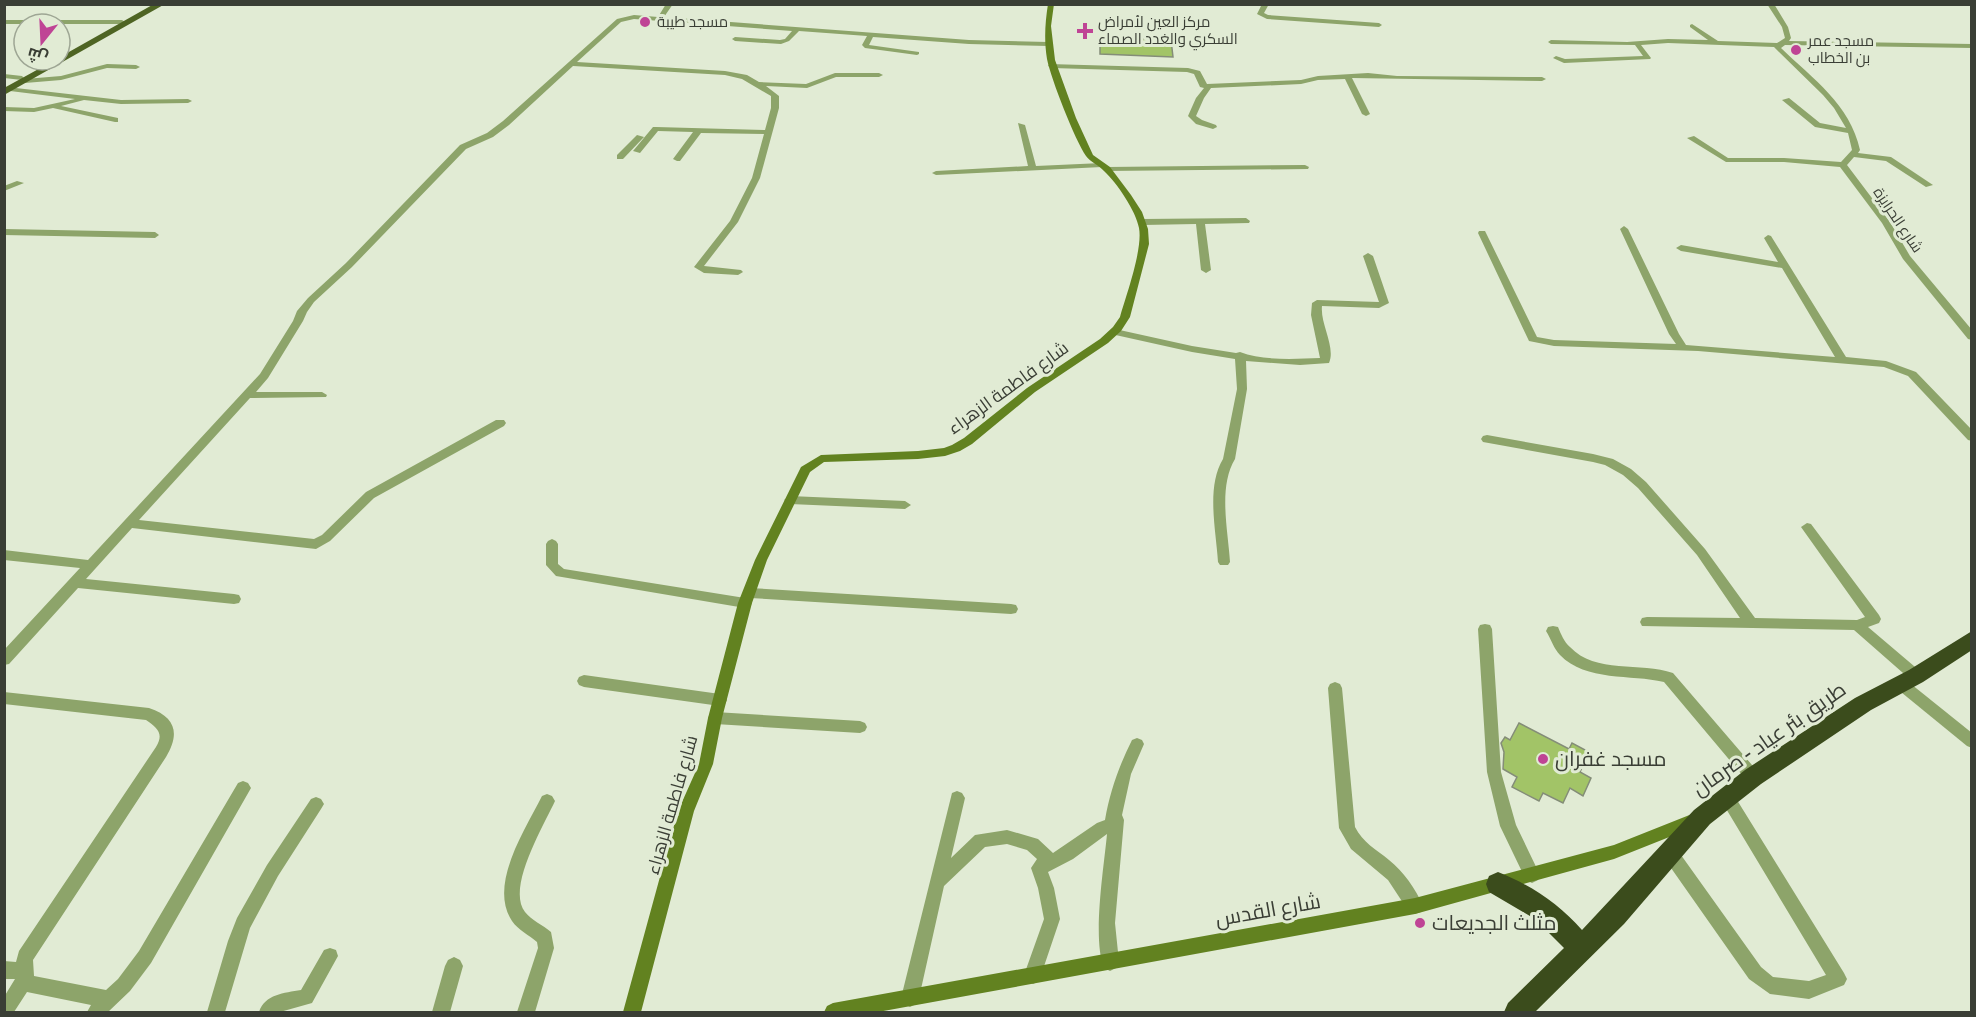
<svg xmlns="http://www.w3.org/2000/svg" width="1976" height="1017" viewBox="0 0 1976 1017" font-family="Literata,Cairo,serif">
<style>
.building{fill:#a2c467;stroke:#848d78;stroke-width:1.5}
.lines{fill:none;stroke-linecap:round;stroke-linejoin:round}
.street{fill:#8da46a;fill-rule:evenodd}
.secondary{fill:#628220;fill-rule:evenodd}
.primary{fill:#4e6423;fill-rule:evenodd}
.highway{fill:#3b4c1c;fill-rule:evenodd}
.poi-dot{fill:#bf4495;stroke:#e1ebd4;stroke-width:2}
.labels{text-anchor:middle;stroke-width:6;stroke-linejoin:round;paint-order:stroke}
.far-poi-label{font-size:15px;fill:#3a3e35;stroke:#e1ebd4;text-anchor:start}
.far-street-label{font-size:15px;fill:#3a3e35;stroke:#e1ebd4}
.street-label{font-size:18px;fill:#3a3e35;stroke:#e1ebd4}
.near-street-label{font-size:21px;fill:#3a3e35;stroke:#e1ebd4}
.near-poi-label{font-size:21px;fill:#3a3e35;stroke:#e1ebd4;text-anchor:start}
</style>
<rect width="100%" height="100%" fill="#e1ebd4"/>
<g class="building">
<path d="M1100,37L1171,40L1173,57L1100,54Z"/>
<path d="M1519,723L1569,749L1572,743L1589,752L1580,772L1591,778L1583,796L1570,788L1563,803L1543,793L1539,801L1512,787L1517,777L1503,769L1504,752L1501,743L1505,737L1510,740Z"/>
</g>
<g class="lines">
<g class="street">
<path d="M666,4H673L664,17L969,40L1048,42L1051,44L1048,46L969,44L873,37L869,45L919,52V54L917,55L865,48L862,45L867,36L799,31L789,41L781,44L735,41L732,39L735,37L780,40L785,39L792,31L634,19L621,22L577,62L725,71L747,75L759,82L806,84L835,73H879L883,75L879,77H836L807,88L766,86L779,96V108L760,178L738,222L704,266L741,270L743,272L738,275L704,273L694,267L730,221L752,178L764,134L701,133L680,161H677L673,159L693,132L658,131L640,153L633,151L653,127H656L765,130L771,108V96L742,79L725,75L573,66L509,125L493,137L466,149L352,267L314,302L307,312L303,321L268,378L256,392H322L327,395L326,397L250,398L139,520L314,539L322,535L366,492L496,420H504L506,423L504,426L374,498L330,541L316,549L132,528L86,579L234,594L239,595L241,599L239,603L234,604L78,588L9,664L4,665V650L80,568L4,560V550L88,560L260,374L293,321L297,311L308,298L346,263L460,145L487,133L503,121L617,19L634,15L658,17Z"/>
<path d="M1262,4H1269L1264,13L1268,15L1379,23L1382,25L1379,27L1267,19L1257,14Z"/>
<path d="M1767,4H1774L1788,27L1791,38L1789,41L1972,44V48L1785,45L1781,48C1813,79 1850,104 1860,150L1858,153L1891,157L1933,185L1926,187L1886,161L1854,157L1847,165L1890,222L1910,256L1972,330V340L1968,339L1903,259L1882,223L1840,167L1784,162H1726L1687,138L1694,136L1728,158H1784L1841,162L1852,150L1848,133L1815,127L1782,100L1789,98L1820,123L1846,128L1834,108L1823,95L1774,47L1668,43L1641,45L1651,58L1650,59L1564,63L1553,58L1556,56L1565,59L1643,56L1635,45L1551,44L1548,42L1551,40L1627,42L1668,39L1708,40L1690,27V25L1692,24L1718,41L1777,43L1785,38L1782,27Z"/>
<path d="M4,20H122L125,22L122,24H4Z"/>
<path d="M107,64L136,65L140,67L136,69L107,68L61,80L25,83L22,80L4,78V74L22,76L25,79L61,76Z"/>
<path d="M1049,64L1188,68L1200,71L1207,84L1301,80L1318,76L1368,73L1397,76L1542,77L1546,79L1542,81L1352,78L1370,114L1366,116L1362,114L1345,79L1318,80L1301,84L1211,88L1204,98L1196,116L1202,120L1216,125L1217,127L1213,129L1196,124L1188,116L1196,98L1204,88L1200,87L1194,74L1187,72L1052,68L1048,66Z"/>
<path d="M7,87L121,100L188,99L192,101L188,103L121,104L84,100L61,106L118,118V122H115L53,108L34,112L4,111V107L34,108L75,99L10,91L6,89Z"/>
<path d="M1018,123L1025,125L1036,166L1102,163L1106,165L1102,167L936,175L932,173L936,171L1028,166Z"/>
<path d="M637,135L644,137L623,159H617V155Z"/>
<path d="M1305,165L1309,167L1308,169L1107,171L1103,169L1107,167Z"/>
<path d="M17,181L24,183L4,191V186Z"/>
<path d="M1246,218L1250,221L1249,223L1205,224L1211,270L1206,273L1201,270L1196,224L1143,225L1139,222L1143,219Z"/>
<path d="M1624,226L1628,229L1679,334L1686,345L1835,357L1782,268L1681,251L1676,248L1681,245L1778,262L1764,238L1768,235L1771,236L1846,357L1886,361L1916,372L1972,430V441L1968,440L1908,376L1884,367L1698,351L1554,346L1529,341L1478,233L1479,231H1485L1486,233L1537,337L1554,340L1676,344L1669,334L1620,229Z"/>
<path d="M4,229L155,232L159,235L155,238L4,235Z"/>
<path d="M1368,253L1373,256L1389,303L1379,308L1322,306C1320,324 1336,347 1329,363L1300,365L1246,361L1247,389L1235,459C1218,487 1228,530 1230,562L1228,565H1220L1218,562C1216,530 1206,487 1223,459L1237,389L1235,359L1192,352L1111,334L1110,332L1115,329L1192,346L1236,353L1240,352C1263,361 1295,359 1320,358L1311,315L1312,303L1317,300L1379,302L1363,256Z"/>
<path d="M1487,435L1593,454L1613,459L1631,469L1646,482L1705,549L1755,618L1857,620L1865,617L1801,527L1807,523L1811,524L1879,615L1881,619L1879,623L1868,627L1921,672L1923,676L1921,680L1916,682L1911,680L1854,630L1642,626L1640,622L1642,618L1647,617L1740,618L1697,555L1638,488L1623,475L1605,465L1593,462L1483,442L1481,439L1483,436Z"/>
<path d="M790,496L905,501L911,505L905,509L790,504L784,500Z"/>
<path d="M552,539L556,541L558,544V564L564,569L745,598L750,599L752,603L750,607L745,608L556,576L546,565V544L548,541Z"/>
<path d="M750,588L1011,604L1016,605L1018,609L1016,613L1011,614L750,598L745,596L744,593L745,590Z"/>
<path d="M1485,624L1490,625L1492,629L1501,772L1516,825L1540,875L1538,880L1532,883L1526,880L1500,826L1487,772L1478,629L1480,625Z"/>
<path d="M1553,626L1558,627C1561,634 1564,642 1570,647C1595,674 1641,662 1673,673L1758,772L1760,777L1758,782L1753,784L1748,782L1664,682C1631,674 1586,682 1560,655C1554,649 1551,639 1546,631L1548,627Z"/>
<path d="M584,675L720,694L725,696L727,700L725,704L720,706L584,687L579,685L577,681L579,677Z"/>
<path d="M1901,678L1906,680L1972,733V748L1967,746L1896,688L1894,684L1896,680Z"/>
<path d="M1335,682L1340,684L1342,688L1355,827C1363,843 1376,849 1389,860C1403,871 1416,889 1423,906L1421,912L1415,914L1409,912L1388,880L1351,849L1339,828L1328,688L1330,684Z"/>
<path d="M4,692L149,708C176,717 180,734 166,757L33,960L34,976L106,990L118,979L139,951L238,783L243,781L248,783L251,788L151,963L130,991L108,1012H87L91,1005L27,992L14,1012H4V997L15,979H4V961L16,962L19,951L156,747C164,734 158,728 146,720L4,704Z"/>
<path d="M715,712L860,721L865,723L867,727L865,731L860,733L715,724L710,722L708,718L710,714Z"/>
<path d="M1137,738L1142,740L1144,744L1131,774L1122,815L1124,820L1115,923L1119,962L1116,968L1110,971L1104,968C1092,939 1104,867 1107,834L1073,859L1048,872L1054,888L1060,919L1039,981L1033,984L1027,981L1024,975L1044,919L1038,888L1031,868L1037,859L1027,850L1007,844L985,847L944,886L919,998L916,1004L910,1007L904,1004L901,998L952,793L957,791L962,793L965,798L951,858L975,835L1007,830L1038,839L1053,853L1097,823L1105,820C1110,791 1119,766 1132,740Z"/>
<path d="M1727,790L1732,792L1844,973L1847,979L1844,985L1809,999L1770,994L1749,979L1664,858L1662,853L1664,848L1670,846L1676,848L1761,967L1773,977L1809,981L1826,975L1722,802L1719,797L1722,792Z"/>
<path d="M547,794L552,796L555,801C544,825 506,888 525,912C531,920 543,925 551,932L554,948L535,1012H517L538,948L537,942C529,935 518,930 512,921C488,885 525,830 542,796Z"/>
<path d="M316,797L321,799L324,804L321,809L278,876L250,928L225,1012H207L228,941L237,918L267,865L311,799Z"/>
<path d="M330,948L336,950L338,956L312,1003L280,1012H259C265,994 284,993 301,990L324,950Z"/>
<path d="M454,957L460,960L463,966L450,1012H432L445,966L448,960Z"/>
</g>
<g class="secondary">
<path d="M1048,4H1054L1051,26L1055,60L1076,118L1093,155L1110,167L1131,195L1142,212L1148,229L1149,244L1130,317L1121,331L1108,343L1035,392L972,444L960,451L945,456L918,459L824,462L810,472L767,560L752,603L722,718L713,764L694,811L641,1012H623L678,811L699,764L708,718L738,603L755,560L801,467L821,455L918,451L944,448L952,445L964,438L1027,388L1100,339L1113,327L1120,317C1126,296 1143,249 1139,228C1136,211 1117,183 1104,171C1099,165 1090,162 1086,156C1075,140 1051,79 1047,59C1044,41 1045,23 1048,4Z"/>
<path d="M1692,814L1697,816L1700,821L1697,826L1614,859L1415,914L878,1012H824L827,1006L833,1003L1415,898L1614,845Z"/>
</g>
<path class="primary" d="M154,4H165L4,95V88L55,60H60V57Z"/>
<path class="highway" d="M1972,631V650L1923,682L1871,710L1761,784L1710,824L1624,924L1535,1012H1504L1508,1003L1564,948L1535,919L1489,892L1486,884L1489,876L1498,872C1531,885 1559,904 1582,930L1694,810L1745,770L1855,698L1909,670Z"/>
</g>
<g class="poi-dot">
<circle cx="645" cy="22" r="6"/>
<path d="M1082 22h6v6h6v6h-6v6h-6v-6h-6v-6h6z"/>
<circle cx="1796" cy="50" r="6"/>
<circle cx="1543" cy="759" r="6"/>
<circle cx="1420" cy="923" r="6"/>
</g>
<g class="labels">
<g class="far-poi-label">
<text x="657" y="27">مسجد طيبة</text>
<text x="1098" y="27">مركز العين لأمراض<tspan x="1098" dy="17">السكري والغدد الصماء</tspan></text>
<text x="1808" y="46">مسجد عمر<tspan x="1808" dy="17">بن الخطاب</tspan></text>
</g>
<g class="far-street-label">
<text transform="translate(1898 220) rotate(56)" y="5">شارع الحرايزة</text>
</g>
<g class="street-label">
<text transform="translate(1008 388) rotate(-36)" y="6">شارع فاطمة الزهراء</text>
<text transform="translate(672 805) rotate(-74)" y="6">شارع فاطمة الزهراء</text>
</g>
<g class="near-street-label">
<text transform="translate(1769 739) rotate(-35)" y="7">طريق بئر عياد - صرمان</text>
<text transform="translate(1268 910) rotate(-10)" y="7">شارع القدس</text>
</g>
<g class="near-poi-label">
<text x="1555" y="766">مسجد غفران</text>
<text x="1432" y="930">مثلث الجديعات</text>
</g>
</g>
<rect width="1976" height="1017" fill="none" stroke="#3a3e35" stroke-width="12"/>
<g transform="translate(42 42) rotate(198)"><circle r="28" fill="#e1ebd4" stroke="#9ea694" stroke-width="1.5"/>
<path d="M0-4.5L10 22L0 15L-10 22Z" fill="#bf4495"/>
<text y="-9" font-size="16" font-weight="bold" text-anchor="middle" fill="#3a3e35">ش</text>
</g>
</svg>
